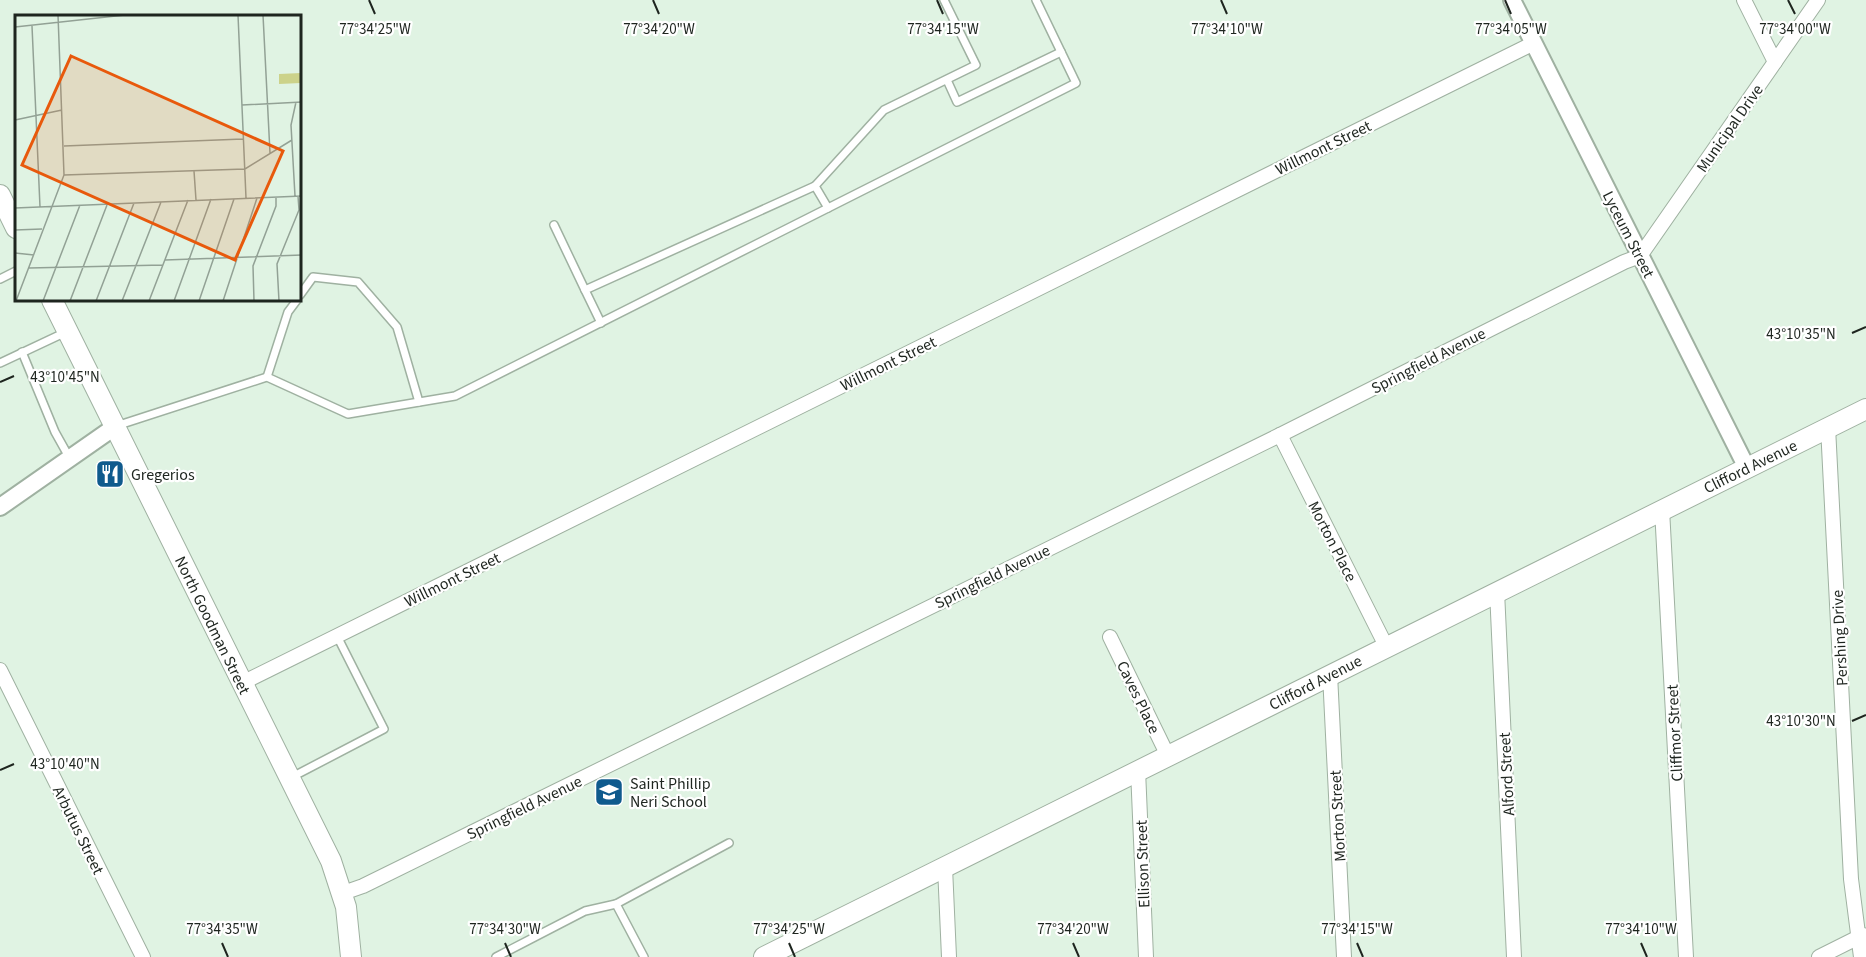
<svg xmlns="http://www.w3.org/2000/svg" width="1866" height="957" viewBox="0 0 1866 957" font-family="'Source Sans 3',sans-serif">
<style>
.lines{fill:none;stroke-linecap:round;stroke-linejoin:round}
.service-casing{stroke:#9fb1a1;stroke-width:10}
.minor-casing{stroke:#9fb1a1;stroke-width:16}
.tertiary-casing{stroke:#9fb1a1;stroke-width:20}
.secondary-casing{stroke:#9fb1a1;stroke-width:22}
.service{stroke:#fff;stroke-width:7}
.minor{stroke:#fff;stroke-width:14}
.tertiary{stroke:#fff;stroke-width:16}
.secondary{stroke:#fff;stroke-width:20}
.ticks{fill:none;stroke:#1e251f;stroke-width:2}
.labels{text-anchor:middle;stroke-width:4.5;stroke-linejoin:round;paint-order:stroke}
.street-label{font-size:16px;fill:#1e251f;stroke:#fff}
.poi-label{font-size:16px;fill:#1e251f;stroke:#fff;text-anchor:start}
.inset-road{fill:none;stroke:#92a195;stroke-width:1.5}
.view{fill:#e8590c;fill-opacity:0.15;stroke:#e8590c;stroke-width:3}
.inset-edge{fill:none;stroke:#1e251f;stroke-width:3}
.ticks-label{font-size:15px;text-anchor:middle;fill:#1e251f;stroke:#fff;stroke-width:4.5;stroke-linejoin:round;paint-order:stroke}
</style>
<rect width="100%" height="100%" fill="#e0f3e3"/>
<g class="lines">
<g class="service-casing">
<g id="service">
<path d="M947,80L957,102L1061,52"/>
<path d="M828,208L815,186L884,110L976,65L944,0"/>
<path d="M554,225L585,290"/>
<path d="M0,279L16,271"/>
<path d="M300,295L313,277L358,282L397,327L419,402"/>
<path d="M601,323L585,290L815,186"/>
<path d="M22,352L55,432L69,457"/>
<path d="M0,363L66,332"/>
<path d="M267,377L288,312L297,300"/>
<path d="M116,426L267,377L348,414L455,396L1076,83L1036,0"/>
<path d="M292,777L384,729L337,636"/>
<path d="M496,957L585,911L616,904"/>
<path d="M644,957L616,904L729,843"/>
</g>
</g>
<g class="minor-casing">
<g id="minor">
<path d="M1744,0L1775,62"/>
<path d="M1828,427L1851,879L1861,957"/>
<path d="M1280,435L1386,646"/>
<path d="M1662,509L1686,957"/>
<path d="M1497,591L1514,957"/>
<path d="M1110,637L1168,756"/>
<path d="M0,670L143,957"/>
<path d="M1330,674L1344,957"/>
<path d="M242,683L1534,43"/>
<path d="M1138,770L1146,957"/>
<path d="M945,867L949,957"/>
<path d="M343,893L363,886L1280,435L1624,262L1640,256L1818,0"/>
<path d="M1819,957L1863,935"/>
</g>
</g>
<g class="tertiary-casing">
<g id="tertiary">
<path d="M1512,0L1747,468"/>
<path d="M0,507L116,426"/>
</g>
</g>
<g class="secondary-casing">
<g id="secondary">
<path d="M0,195L16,228"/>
<path d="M52,300L331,861L346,907L351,957"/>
<path d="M764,957L1866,409"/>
</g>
</g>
<use href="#service" class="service"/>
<use href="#minor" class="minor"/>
<use href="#tertiary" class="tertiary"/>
<use href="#secondary" class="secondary"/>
</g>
<path class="ticks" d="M369,0L375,14M653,0L659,14M937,0L943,14M1221,0L1227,14M1505,0L1511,14M1788,0L1795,14M1852,333L1866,327M0,382L14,376M1852,721L1866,715M0,770L14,764M222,943L228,957M505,943L511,957M789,943L795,957M1073,943L1079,957M1357,943L1363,957M1641,943L1647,957"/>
<defs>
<g id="restaurant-square" transform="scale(1.5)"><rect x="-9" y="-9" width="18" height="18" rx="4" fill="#0f5a8d" stroke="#fff"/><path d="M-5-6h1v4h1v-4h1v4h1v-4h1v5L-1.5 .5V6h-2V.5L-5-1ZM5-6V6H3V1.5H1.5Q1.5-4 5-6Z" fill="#fff"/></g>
<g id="school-square" transform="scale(1.5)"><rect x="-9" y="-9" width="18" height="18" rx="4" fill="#0f5a8d" stroke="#fff"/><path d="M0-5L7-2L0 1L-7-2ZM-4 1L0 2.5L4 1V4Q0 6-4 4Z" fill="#fff"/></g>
</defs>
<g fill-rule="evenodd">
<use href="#restaurant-square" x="110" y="474"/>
<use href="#school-square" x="609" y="792"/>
</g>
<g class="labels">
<g class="street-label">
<text transform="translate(1729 128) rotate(-55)" y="6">Municipal Drive</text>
<text transform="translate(1323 147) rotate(-26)" y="6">Willmont Street</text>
<text transform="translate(1629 234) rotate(63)" y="6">Lyceum Street</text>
<text transform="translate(1428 360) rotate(-27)" y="6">Springfield Avenue</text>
<text transform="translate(888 363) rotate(-26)" y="6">Willmont Street</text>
<text transform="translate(1750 466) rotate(-26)" y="6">Clifford Avenue</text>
<text transform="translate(1333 541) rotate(63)" y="6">Morton Place</text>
<text transform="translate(992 576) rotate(-26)" y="6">Springfield Avenue</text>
<text transform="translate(452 579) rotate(-26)" y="6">Willmont Street</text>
<text transform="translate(213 625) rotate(64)" y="6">North Goodman Street</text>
<text transform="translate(1839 638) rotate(-93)" y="6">Pershing Drive</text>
<text transform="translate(1315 682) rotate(-27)" y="6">Clifford Avenue</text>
<text transform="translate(1139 697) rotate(64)" y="6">Caves Place</text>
<text transform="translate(1674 733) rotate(-93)" y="6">Cliffmor Street</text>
<text transform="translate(1506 774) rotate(-93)" y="6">Alford Street</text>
<text transform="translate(524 807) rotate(-26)" y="6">Springfield Avenue</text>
<text transform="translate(1337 816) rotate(-93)" y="6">Morton Street</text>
<text transform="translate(79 830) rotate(64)" y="6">Arbutus Street</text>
<text transform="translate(1142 864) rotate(-92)" y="6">Ellison Street</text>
</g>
<g class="poi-label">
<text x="131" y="480">Gregerios</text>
<text x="630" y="789">Saint Phillip<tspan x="630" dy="18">Neri School</tspan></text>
</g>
</g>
<g transform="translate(15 15)">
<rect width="286" height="286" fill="#e0f3e3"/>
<path d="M286,58V68L264,69V59Z" fill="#ccd28a"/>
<path class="inset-road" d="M223,0L231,183M248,0L255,138M17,11L25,192M0,12L110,0M227,90L287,87M0,105L47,95M49,131L228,124M179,156L181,185M49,160L230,154L277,125M280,181L276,110L281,87M0,193L287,181M0,215L27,214M0,238L19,240M150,245L287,240M14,253L148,250M1,286L49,160L43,0M28,286L65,190M55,286L92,190M81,286L119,188M107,286L146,187M134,286L173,185M159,286L196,184M184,286L219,184M208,286L242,183M239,286L238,251L261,191V182M264,286L262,249L284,195L283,181"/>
<path class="view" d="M56,41L268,136L220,245L7,150Z"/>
<rect width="286" height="286" class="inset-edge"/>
</g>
<g class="ticks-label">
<text x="375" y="34">77°34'25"W</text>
<text x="659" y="34">77°34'20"W</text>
<text x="943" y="34">77°34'15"W</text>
<text x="1227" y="34">77°34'10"W</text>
<text x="1511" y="34">77°34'05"W</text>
<text x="1795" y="34">77°34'00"W</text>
<text x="1801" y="339">43°10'35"N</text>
<text x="65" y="382">43°10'45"N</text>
<text x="1801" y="726">43°10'30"N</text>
<text x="65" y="769">43°10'40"N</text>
<text x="222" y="934">77°34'35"W</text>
<text x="505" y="934">77°34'30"W</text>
<text x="789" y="934">77°34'25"W</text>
<text x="1073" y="934">77°34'20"W</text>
<text x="1357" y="934">77°34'15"W</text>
<text x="1641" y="934">77°34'10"W</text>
</g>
</svg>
